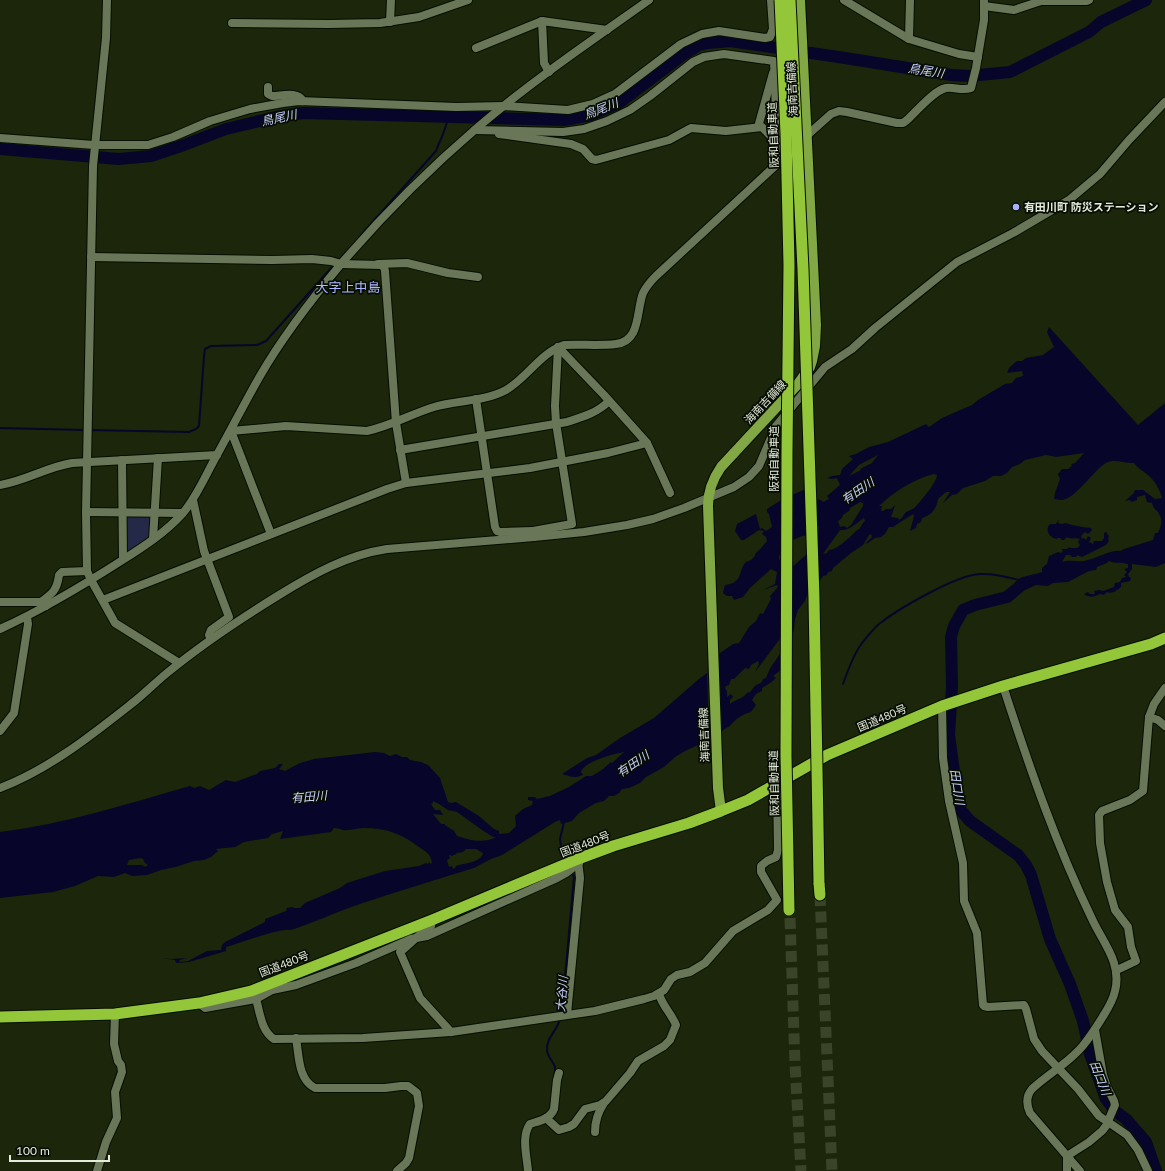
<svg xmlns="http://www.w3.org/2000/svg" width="1165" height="1171" viewBox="0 0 1165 1171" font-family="Lato,'Noto Sans JP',sans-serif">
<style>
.green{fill:#252948}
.water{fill:#07062a;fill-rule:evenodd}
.pier{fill:#1b260a}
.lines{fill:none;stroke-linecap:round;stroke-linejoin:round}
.stream{stroke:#07062a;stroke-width:2}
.river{stroke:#07062a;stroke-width:12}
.highway-tunnel{stroke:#394429;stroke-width:11;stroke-dasharray:11 5.5;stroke-linecap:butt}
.minor-casing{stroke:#060e00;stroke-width:10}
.major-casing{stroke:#060e00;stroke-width:12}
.highway-casing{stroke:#060e00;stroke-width:13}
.minor{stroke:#697758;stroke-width:8}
.major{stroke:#82a745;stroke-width:10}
.highway{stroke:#93c739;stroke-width:11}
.highway-bridge-casing{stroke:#060e00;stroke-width:13;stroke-linecap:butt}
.highway-bridge{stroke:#93c739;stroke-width:11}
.poi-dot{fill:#a5b1fc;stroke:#080d03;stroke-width:1.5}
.labels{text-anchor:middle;stroke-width:3.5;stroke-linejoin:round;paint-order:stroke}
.street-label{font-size:11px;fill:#e4ecdb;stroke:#080d03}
.poi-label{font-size:11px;font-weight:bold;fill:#e4ecdb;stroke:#080d03;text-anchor:start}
.water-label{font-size:12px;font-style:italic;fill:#c8d1fd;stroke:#080d03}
.quarter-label{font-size:13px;fill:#adb9ff;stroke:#080d03}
</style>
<rect width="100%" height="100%" fill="#1b260a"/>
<path class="green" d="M124,515H153L151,538L125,555Z"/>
<path class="water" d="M1049,327L1138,425L1165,403V563L1156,567L1132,564V569L1128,574L1129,577L1131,578L1130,581L1121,583V587C1116,591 1113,594 1107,592L1104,595L1100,594C1094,597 1089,598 1084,594L1088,592L1090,594H1095L1094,591L1099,590L1103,591L1114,587L1115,583L1120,582L1122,578L1126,577L1124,575L1127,572L1124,569L1128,568V564C1121,562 1116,564 1109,561L1107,563L1097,567L1096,570L1089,571L1068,582L1053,583L1048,586L1036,585L1025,590L1024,588L1021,589V592L1013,596L1012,594C1012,575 1028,577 1042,572V568L1047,564L1049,556L1058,552L1061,553L1063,551L1061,549H1067L1070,547L1071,548H1077L1080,545L1078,542L1080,539C1075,537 1071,540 1067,537L1064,540H1062L1060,538H1057V539C1050,538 1044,530 1050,524H1056L1059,519L1058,523L1062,524L1066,523C1070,525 1087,528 1091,528L1092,530L1088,534L1085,532L1081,536L1082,539L1084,538L1086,540L1088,536L1091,538L1089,542L1093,544L1094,541H1102L1104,538V533L1106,532L1109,536L1108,539L1109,541L1106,545L1082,557L1077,555L1076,557H1072L1070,555H1066L1062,562C1069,559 1077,562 1084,561C1095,559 1112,549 1121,551L1124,549L1153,540L1155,533H1158C1161,526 1163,521 1159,514C1157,509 1154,511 1152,503L1147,502L1145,495L1137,497V500L1131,502L1130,500L1125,501L1133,494L1135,490H1143L1155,499L1162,498C1160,490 1155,481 1149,476C1144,471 1138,469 1134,463C1124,464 1115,458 1106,463C1093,470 1075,501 1060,500C1058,500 1057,499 1054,499L1055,493L1060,479L1058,474L1062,469H1068L1072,466L1071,464L1075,463L1084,453L1056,457L1046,455L1025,460L1020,464L1012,467L1007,473L1001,476H993L985,481L963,488L957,494L952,495L943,503L950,492H946L938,499C937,508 931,516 922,518L921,522L917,524L916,528L910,531L914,516L913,514L893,527H889L885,534L881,537L875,538L868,543L865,544L872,537L871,534L869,535L863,545L851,553L833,568L832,571L828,572L827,575L823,576L818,584L808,593L805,601L798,610L795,619L794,629L789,651L785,667L773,676L776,678C773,681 766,686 762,688V691L756,694L752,700L756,705L751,712C743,714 735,719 730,726L726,728L711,739L685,751L675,757L664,767L646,777L640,783L629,788L622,789L619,793L614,796H609L604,801L596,803L579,813L572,821L561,824L560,820L555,822L502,855L491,859L474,868C435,880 395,892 357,905C334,913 313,923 291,930C281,927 238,944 226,947V951L189,962L176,963L175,960L161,958L171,959L187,958L180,960L179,962L188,961L207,951L221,950L222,945L225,942L265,922V919L286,911L287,908L293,907L294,908H300L305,903L340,888L347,883L385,871L419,866L426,863L428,864L429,862L431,864L432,862C430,853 426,852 419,847C402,834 386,828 365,828C358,828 350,831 343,830C340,829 338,828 334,828L331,832L280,839L283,831L272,834L268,838L244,842L235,847L216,849L218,851L211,857L204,860L194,861L176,867L161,870L147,875L132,876L125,873L114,877L98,876L75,886L53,892L0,898V832C65,824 127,804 190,786L194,788L200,786L209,790L226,780L235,782L257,774L260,771L275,768L279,764H283L279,769L285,771L300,763L314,759L375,752L384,753L390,756L396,754L402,757H407L410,760L421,762L428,765L440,778L448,802L451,803L456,802L479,816L494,829L499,831V834L509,833L516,826L515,816L523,809L532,805L533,801L528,800V797H535L537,799L550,796L569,787L586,776H592L603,769L611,762L612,763L624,752C613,754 583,762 581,772L583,775L577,777H572L562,774L587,758L596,755L620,738L654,718L699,679L707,673L716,656L733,644L739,643L749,627L756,621L760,613L763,614L771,599L770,596L778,587L777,585L763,590L775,584L777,572L771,569L750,588L743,597L734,600L732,596H727L723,593L725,585C743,583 738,572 745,563C747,561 751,561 753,558C755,557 755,554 756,553C760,549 764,545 767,541L766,537L762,534L764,531L759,530L744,540H741L735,531L737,524L756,514L760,529L762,528L766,531L772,527L769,514L767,512V509L783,499L806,489L816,499L821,500L823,502L829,499L827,496L840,485L837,478L832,479L827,478L832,476L840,475L842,469L853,459L849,456L856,454L869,447L888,442L926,424L929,427L942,418L972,405L978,400L1005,384L1012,383L1016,378L1023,376L1022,371L1007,373L1009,368L1017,361H1022L1026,358L1043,355L1054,347L1047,332ZM878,455L872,463L860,469L861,470L849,476L859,465ZM934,474L937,475C937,482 921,501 916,506C913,510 909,510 905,513C903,516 902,518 899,520L898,518L891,517L895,505L891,509H886L883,511H881L882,506H879C894,492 913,479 934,474ZM860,502L863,503V506L851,525L847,528L844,526L840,527L838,521L842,518L843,515L850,510V508ZM864,518L865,521C861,524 862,525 860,528C859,530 856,530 855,532C848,539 838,549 829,550L827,553L823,554L840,530C850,531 856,523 864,518ZM819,526L818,533L814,537L807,554L791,568C784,565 779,563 779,556L793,540L802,536L809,535ZM782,636C783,655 778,655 770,669C768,672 767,676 766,678L763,679L761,683L756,685L749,693L748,692C743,699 736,699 730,704V700L733,697L731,694L727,697V691L725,688L726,686L729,685L731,679H734L745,668L749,669L751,665L758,661L759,664L755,672ZM433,801L439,804L448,810L457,812L482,830L493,837H496C485,844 468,840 457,836L454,831L445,825V824H441L433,814L443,815L440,810H435L431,804L433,803ZM466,849H476L483,853C481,863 464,863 456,866L455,868L453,869L452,866L449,867L447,860L450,858L449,855L453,856V855H455L457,853L463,852ZM140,858L143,859L145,863L148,865L145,867L142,865H127L129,860Z"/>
<path class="pier" d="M719,651L722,734L709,742L707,670L714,654Z"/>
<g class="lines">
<g class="stream">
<path d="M361,235L436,151C440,140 447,128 448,116"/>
<path d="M339,260L349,249"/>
<path d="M0,428L85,430"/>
<path d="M89,430L189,432L196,429L199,426L204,356L205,349L211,346L257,345L266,341L334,265"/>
<path d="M843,684C848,670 853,655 862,643C867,637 873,629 879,624C898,609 956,575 980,574C994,573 1007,577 1019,580"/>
<path d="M562,855L560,839L564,822"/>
<path d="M561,1013L567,956L574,877L573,875"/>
<path d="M552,1095C552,1088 556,1071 555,1067C553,1061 547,1056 547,1050C546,1037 559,1029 560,1018"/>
</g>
<g class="river">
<path d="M0,149L119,159L151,156L184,145L226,129L276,117L303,113L564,120L591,115L619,103L684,54L699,45L708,43L730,41L845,58L951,75L969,76L1010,72L1089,32L1101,22L1146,0"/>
<path d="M1024,583L1007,597L975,605L963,610L954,626L951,637L952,687L949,735L959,808L970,821L1018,855L1026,865L1031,875L1050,939L1070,984L1083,1021L1090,1054L1106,1099L1115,1111L1126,1119L1146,1142L1156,1171"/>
</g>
<g class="highway-tunnel">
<path d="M820,895L832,1171"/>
<path d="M790,918L795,1064L801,1171"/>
</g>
<g class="minor-casing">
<g id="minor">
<path d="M107,0L106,38L93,166L86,512L87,571L91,580L115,623L179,663"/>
<path d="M844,0L909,39L959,54L978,57"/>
<path d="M984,6L1014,10L1041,1H1087L1089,0"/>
<path d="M542,21L544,63L549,72"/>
<path d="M390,22L391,0"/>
<path d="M232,23L329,24L380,23L419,17L468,0"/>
<path d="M909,39L910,0"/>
<path d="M476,48L542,21L607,30"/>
<path d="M268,87V94L272,96C282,96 297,91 303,101"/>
<path d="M758,127L773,73"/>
<path d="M475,130L563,132L584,129L607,121L630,110L650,96L693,62L704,57L724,54L774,61L778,162"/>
<path d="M499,134L571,144L583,149L592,159L596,160L669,140L691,128L726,131L762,127L778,144"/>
<path d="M0,138L94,145H148L173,137L210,121L250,109L283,103L299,101L456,107L504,106L568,110L593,104L615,94L681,44L702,34L719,31L765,38L770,37L773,29L771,0"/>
<path d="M803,139L831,114L839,111L847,112L897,123H903L907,120C916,112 934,90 946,88C954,87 963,91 971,88L976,68L984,20V0"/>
<path d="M91,257L272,260L312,259L331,261L341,264L381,265L384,267L385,271L396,423L406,483"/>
<path d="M378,264L407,263L448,273L478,277"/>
<path d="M558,347L604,395L647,443L670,493"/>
<path d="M476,399L495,527L497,531L500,532L533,531"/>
<path d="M231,431L286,426L367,431C391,426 411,414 434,407C457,400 484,402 506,390C527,378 540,353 564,345C581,344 599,346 616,344C641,341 636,311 643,293C646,287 651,281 656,276L789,153"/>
<path d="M231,431L271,534"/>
<path d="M400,450L567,422C583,417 597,413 609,401"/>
<path d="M122,460L123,559"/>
<path d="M0,485C25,481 47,467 72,463L217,455"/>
<path d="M193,500L204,551L229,617L211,630L209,635L211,639"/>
<path d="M86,512L182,513"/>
<path d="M534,537L533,531L572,524L556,423L555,406L558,347"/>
<path d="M153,539L158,458"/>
<path d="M103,600L387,489L406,483L530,468L608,453L647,443"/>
<path d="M0,602H41"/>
<path d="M46,606L41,602C53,593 57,590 59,575L62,572L87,571"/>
<path d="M0,629C42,610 82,586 121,561C143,547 165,533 183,513C198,495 206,474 218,453C232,428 245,402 260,376C283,336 311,300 341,264C383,215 429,169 478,127C532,81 591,41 649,0"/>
<path d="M1003,686C1029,766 1056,845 1093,921C1104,944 1122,964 1115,991C1113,1001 1107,1010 1102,1018C1095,1029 1088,1041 1079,1050C1065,1065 1047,1075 1032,1089C1026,1096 1026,1104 1030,1113L1080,1171"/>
<path d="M942,706L943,758L949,801L963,863L964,901L977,933L983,1005L984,1006L988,1007L1024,1005L1026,1009L1034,1039L1042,1051L1078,1089L1099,1116L1114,1126L1127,1135L1138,1150L1148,1171"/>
<path d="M1149,717L1158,720L1165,726"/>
<path d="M0,731L14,713L28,624L27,617"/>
<path d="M0,788C50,769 93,734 135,701C146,692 156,682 167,673C202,644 240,619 279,595C313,574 347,555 387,549L534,537L584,532L627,525L653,519L684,508L734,487L749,477L759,466L776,426L825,367L852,349L875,328L957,262L1013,233L1069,200L1100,174L1129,140L1165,102"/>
<path d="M432,920L431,926C419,934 410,944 400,952L420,998L451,1032"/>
<path d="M1117,970L1136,961L1131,947L1128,927L1115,910L1107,882L1100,843L1099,815L1102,811L1130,800L1143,791L1149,717L1154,704L1165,688"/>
<path d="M272,983V990L256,999C260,1012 261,1031 274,1039L363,1038L451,1032L595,1011L644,999L654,996L664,990L671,979L677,975L690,972L705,963L733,931L768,910L777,900L761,872V866L767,861L776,857L778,850L777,783"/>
<path d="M272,990L296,985L356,963L411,939L427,936L557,878L566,873L579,863"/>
<path d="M199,1003L205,1008L256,999"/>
<path d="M567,1014L580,878L578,860"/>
<path d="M296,1038C299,1055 298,1080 315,1088H385L401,1086H408L417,1093L419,1106L409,1158L406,1163L397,1171"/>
<path d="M546,1118L559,1130L569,1127L574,1124L585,1109L600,1105L606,1101L630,1073L638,1061L664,1046L670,1040L676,1025C671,1013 663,1007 659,994"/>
<path d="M595,1132C595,1121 598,1112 604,1103"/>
<path d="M1067,1156L1089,1142L1102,1131L1106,1126L1115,1105L1114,1101L1107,1087L1103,1075L1095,1030"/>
<path d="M1067,1156V1171"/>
<path d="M97,1171L106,1142L117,1118L115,1092L122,1072L121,1065L118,1061L114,1044L115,1014"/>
<path d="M528,1171C527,1157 521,1136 530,1124C539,1121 550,1119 554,1109L557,1080L559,1073"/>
</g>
</g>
<g class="major-casing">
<path id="major" d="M721,811L718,788L708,506C708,491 712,480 721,467L798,384L810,367L812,361L815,346L816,325L800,0"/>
</g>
<g class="highway-casing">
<g id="highway">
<path d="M819,883L820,895"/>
<path d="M0,1017L115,1014L199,1003L251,991L432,920L578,859L613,846L689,823L721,811L748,800L827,755L942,706L1003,686L1151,644L1165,638"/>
</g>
</g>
<use href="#minor" class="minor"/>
<use href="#major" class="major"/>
<use href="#highway" class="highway"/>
<g class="highway-bridge-casing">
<g id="highway-bridge">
<path d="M780,0L786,133L789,265L787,453L786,756L789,910"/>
<path d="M790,0L803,269L814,598L819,883"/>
</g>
</g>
<use href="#highway-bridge" class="highway-bridge"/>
</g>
<circle class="poi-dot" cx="1016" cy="207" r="4"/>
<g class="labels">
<g class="street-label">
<text transform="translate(792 89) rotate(-93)" y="4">海南吉備線</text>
<text transform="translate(773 135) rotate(-92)" y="4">阪和自動車道</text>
<text transform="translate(765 402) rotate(-47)" y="4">海南吉備線</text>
<text transform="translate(774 459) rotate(-90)" y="4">阪和自動車道</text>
<text transform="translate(882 718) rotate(-23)" y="4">国道480号</text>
<text transform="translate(704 735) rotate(-92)" y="4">海南吉備線</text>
<text transform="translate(774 783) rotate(-91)" y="4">阪和自動車道</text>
<text transform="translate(585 844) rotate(-21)" y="4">国道480号</text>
<text transform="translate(284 964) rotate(-21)" y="4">国道480号</text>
</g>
<g class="poi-label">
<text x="1024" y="211">有田川町 防災ステーション</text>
</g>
<g class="water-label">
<text transform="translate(926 71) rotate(9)" y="4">鳥尾川</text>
<text transform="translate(601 109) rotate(-21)" y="4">鳥尾川</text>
<text transform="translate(279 118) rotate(-12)" y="4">鳥尾川</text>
<text transform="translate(858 491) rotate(-34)" y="4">有田川</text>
<text transform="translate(633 764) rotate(-34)" y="4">有田川</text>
<text transform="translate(957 787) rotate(81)" y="4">田口川</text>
<text transform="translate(309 797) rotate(-5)" y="4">有田川</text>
<text transform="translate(562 994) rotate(-85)" y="4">大谷川</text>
<text transform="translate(1100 1078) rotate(69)" y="4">田口川</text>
</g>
<g class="quarter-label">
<text x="348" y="292">大字上中島</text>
</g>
</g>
<path d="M10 1155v6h99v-6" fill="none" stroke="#e4ecdb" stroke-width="2"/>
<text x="16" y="1155" font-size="12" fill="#e4ecdb" stroke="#080d03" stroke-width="3" paint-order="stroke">100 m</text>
</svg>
